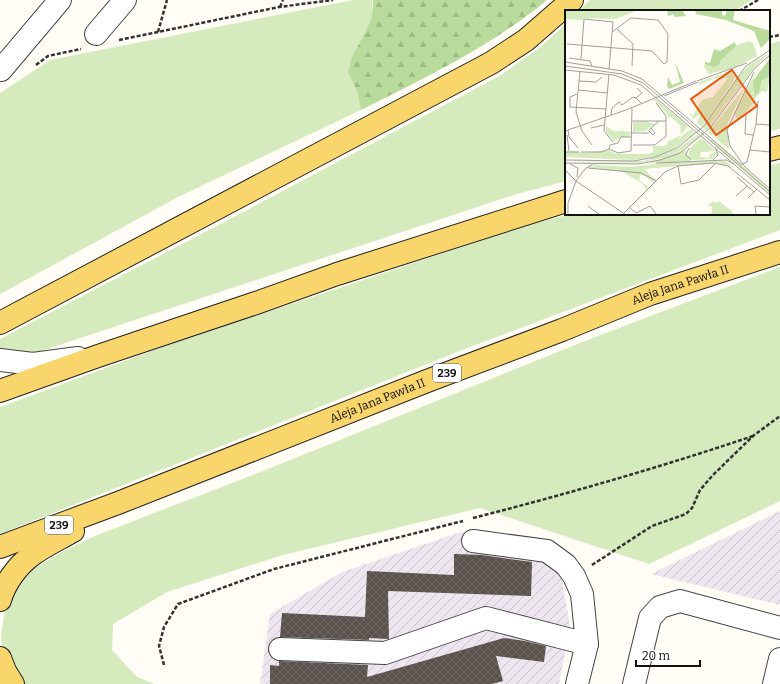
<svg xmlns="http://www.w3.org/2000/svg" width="780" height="684" viewBox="0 0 780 684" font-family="Bitter,serif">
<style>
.industrial{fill:url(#industrial-furrows)}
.grass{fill:#d5ebbd}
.forest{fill:url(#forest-firs)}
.building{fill:url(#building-cross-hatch)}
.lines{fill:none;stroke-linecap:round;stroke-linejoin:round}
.minor-casing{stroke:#444;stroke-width:24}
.major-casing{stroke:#222;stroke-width:24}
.path{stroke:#333;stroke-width:2.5;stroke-dasharray:4 2;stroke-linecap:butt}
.minor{stroke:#fff;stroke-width:22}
.major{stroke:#f9d66b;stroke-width:22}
.labels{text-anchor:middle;stroke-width:4;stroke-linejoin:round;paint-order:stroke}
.shield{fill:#fff;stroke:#585858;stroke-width:1}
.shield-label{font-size:11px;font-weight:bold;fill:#111}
.street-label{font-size:12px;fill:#111;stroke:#fff}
.inset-road{fill:none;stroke:#a09f9a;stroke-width:1}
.view{fill:#e8590c;fill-opacity:0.15;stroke:#e8590c;stroke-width:2}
.inset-edge{fill:none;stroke:#111;stroke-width:2}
</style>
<defs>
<pattern id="industrial-furrows" width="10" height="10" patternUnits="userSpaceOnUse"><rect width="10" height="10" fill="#eee6ef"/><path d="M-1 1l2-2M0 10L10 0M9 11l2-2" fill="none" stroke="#cbc4cc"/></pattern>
<pattern id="forest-firs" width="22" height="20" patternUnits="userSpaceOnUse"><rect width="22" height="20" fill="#b9dc9c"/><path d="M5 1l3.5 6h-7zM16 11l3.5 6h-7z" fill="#9ebc85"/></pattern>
<pattern id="building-cross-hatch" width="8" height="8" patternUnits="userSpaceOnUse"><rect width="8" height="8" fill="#5a524d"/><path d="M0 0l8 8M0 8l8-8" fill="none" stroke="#6d6662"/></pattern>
</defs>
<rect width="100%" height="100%" fill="#fffdf5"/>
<g class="industrial">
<path d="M780,511V605L651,574Z"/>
<path d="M470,529L548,544L561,575L570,626L559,684H260L270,614L342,572Z"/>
</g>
<g class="grass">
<path d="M353,0H372V16L367,28L360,41L349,72L357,91L361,110L178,197L0,294V93L50,60Z"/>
<path d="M590,0H752L734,11H579Z"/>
<path d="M566,24V181L517,194L38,352L20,354L0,352V339L232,218L501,75L538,49Z"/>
<path d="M780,41V129L769,131V44Z"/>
<path d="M780,163V230L470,347L0,534V407L160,348L524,226L571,214H769V166Z"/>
<path d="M780,267V501L649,564L480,508L283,555L167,592L113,624L112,650L137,677L155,684H19L3,650L1,637L5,608L19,584L25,577L35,568L64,551L95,536L268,469L590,339Z"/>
</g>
<path class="forest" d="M373,0H547C492,46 425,78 361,110L357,91L348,72L352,57L367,28L372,16Z"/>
<g class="building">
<path d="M454,554L482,555L532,562L531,596L388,591L389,639L369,638V640L280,637L282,613L365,617L367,571L454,575Z"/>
<path d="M504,638L525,641L546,646L544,662L496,656L503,681L492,684H270V665L279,666V661L368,665L367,677Z"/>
</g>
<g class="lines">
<g class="minor-casing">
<g id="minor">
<path d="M96,34L125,0"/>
<path d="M1,70L60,0"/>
<path d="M0,360L33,364L78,358"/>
<path d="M473,541L547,551L566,565L574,576L582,594L587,644L577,684"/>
<path d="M280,649L385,653L486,618L587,644"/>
<path d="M634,684L650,618L660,607L680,601L780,628"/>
<path d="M774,684L780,659"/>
</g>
</g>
<g class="major-casing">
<g id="major">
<path d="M769,150L780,147"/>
<path d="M0,323L491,63L526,40L572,0"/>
<path d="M0,391L98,356L256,303L337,274L566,201"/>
<path id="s1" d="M0,547L118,503L427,381L562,330L650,294L780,252"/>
<path d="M0,600C5,583 17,566 32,555C44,546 59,539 73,531"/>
<path d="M0,658L5,671L13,684"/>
</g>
</g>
<g class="path">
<path d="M280,7L283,0"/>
<path d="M739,11L758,0"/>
<path d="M158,32L167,0"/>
<path d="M769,37L780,35"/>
<path d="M119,40L279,7L333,0"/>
<path d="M36,65L48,56L81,49"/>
<path d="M473,518C567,494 661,467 753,436"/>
<path d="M592,565L652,526L686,514L692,508L700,490L713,475L753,436L780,416"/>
<path d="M164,665L159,646L164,627L178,604L274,569L463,521"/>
</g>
<use href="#minor" class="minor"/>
<use href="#major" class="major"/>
</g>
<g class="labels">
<g class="shield">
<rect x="433" y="364" width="28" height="18" rx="3"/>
<rect x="45" y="516" width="28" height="18" rx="3"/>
</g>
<g class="shield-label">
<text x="447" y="377">239</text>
<text x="59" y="529">239</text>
</g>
<g class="street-label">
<text dy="4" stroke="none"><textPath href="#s1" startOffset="729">Aleja Jana Pawła II</textPath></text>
<text dy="4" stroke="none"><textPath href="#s1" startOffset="405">Aleja Jana Pawła II</textPath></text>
</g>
</g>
<g transform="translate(565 10)">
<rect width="205" height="205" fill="#fffdf5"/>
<path d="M184,31L188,33L192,46L171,57L144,64L139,57L140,54H155L154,51L170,36ZM205,42L189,58L141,121L138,118L174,66L184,55ZM196,55L189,68L188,84L190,87L193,83L198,69L205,66L202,82L197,81L191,87L187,95L173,110L169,104L188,68ZM165,61L170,67L168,72L137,117L132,113L136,103L129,109L123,103L128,106L137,90L148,87L163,68H149L135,75L134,72ZM180,77L162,115L164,139L151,129L154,119L147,126L143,122ZM88,89H91L123,116L112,130L126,119L130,123L110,138L91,146L69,150L1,147L0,142L7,141L22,143L43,140L51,144H83L88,142V136H99L104,134L101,133L116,125L115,115L106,107L103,108L102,103ZM132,125L135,127L115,141L98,148L74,153L0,152L79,151L112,139ZM136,128L151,141L136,142L135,147L144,148L145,144L151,142L153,143L147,149L128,150L123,147L125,138ZM147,129L205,180V184L145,131ZM122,139L121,142L125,151L85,153ZM160,151L168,157L181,168L169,158L152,153L101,157L80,159L90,171L89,173L76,164L74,170L84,177L81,180L78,174L58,162L22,157L31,155L68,157L103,152Z" fill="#d5ebbd"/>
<path d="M102,0H117L121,6L109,7V4L103,6ZM130,0H157V5L160,6L162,0H170L168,10L205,21V29L196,38L189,21L161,10L131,4ZM170,32L171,36L155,51V54L149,57L140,54V52L145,53L149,39L155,41ZM205,48V66L197,70L194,82L189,87L188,71ZM110,52L119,73L104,79L102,76L103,67L107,75L115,72Z" fill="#b9dc9c"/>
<path d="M0,0H73L51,9L19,8L18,10L1,9ZM80,111L90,114L80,121L68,122V112ZM41,116L49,121H56L60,117L57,121L66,122L64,127H56L49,131L41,122ZM148,191L152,193L154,191L168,202L166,205H141L147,203V196H142Z" fill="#d5ebbd"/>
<path class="inset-road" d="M52,19L68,34L67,56M2,34L87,41L99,54L102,52L103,24L93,10L66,8L47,22M4,48L25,51L27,56M16,49L19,9L48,12L44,59M0,52L57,61L77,69L177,155M0,56L57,64L78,73L205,182M0,60L49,65L76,75L205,185M15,61L11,102L17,121L27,135M44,64L39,121L48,132M14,71L31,72L37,67M132,71L182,53M72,78L77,83L71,88L76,93M13,80L42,83M12,84L5,87V97L41,99M99,86L133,72M46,105L47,98L54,92L57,95L68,87L71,88M181,105L180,124L188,125M67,111H101M191,114L205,115M26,118L39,115M86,118L90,123L88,125L84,121V120L94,111M3,120L4,127L13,138M0,121L61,100L131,71M67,123H84M2,125L4,141M68,135H90L101,126V106L91,93M124,138L121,145L126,150M44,139L45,135L53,133L56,127H67M185,140L205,142M0,142H14M16,142H36L44,139L53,143L66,141L67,98M0,150L69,151L90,147L112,138L138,117L181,56L205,40M148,150L153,145L150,137M0,153L73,154L95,150L115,143L145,118L190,58L205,45M91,153L161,150L169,154M5,154L13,158L12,167M177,154L182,152L191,114L193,91M113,156L116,174L134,170L151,153M180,157L205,179M180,157L165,136L162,120L189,62M23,158L76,163L92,171M0,160L11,171M172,167L189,182M11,171L20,159L28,154M171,186L182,176M183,188L192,179M23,196L35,205M64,197L71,203L85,196L92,205M59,203L100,162L113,156L148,153L163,156L205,190M3,205V193L11,171L61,205M191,205L190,196L205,197"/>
<path class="view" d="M167,60L192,96L151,125L126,89Z"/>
<rect width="205" height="205" class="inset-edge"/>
</g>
<path d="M636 660v6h64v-6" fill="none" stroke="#111111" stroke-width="2"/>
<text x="642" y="660" font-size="12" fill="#111111" stroke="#ffffff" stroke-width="3" paint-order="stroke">20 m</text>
</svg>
